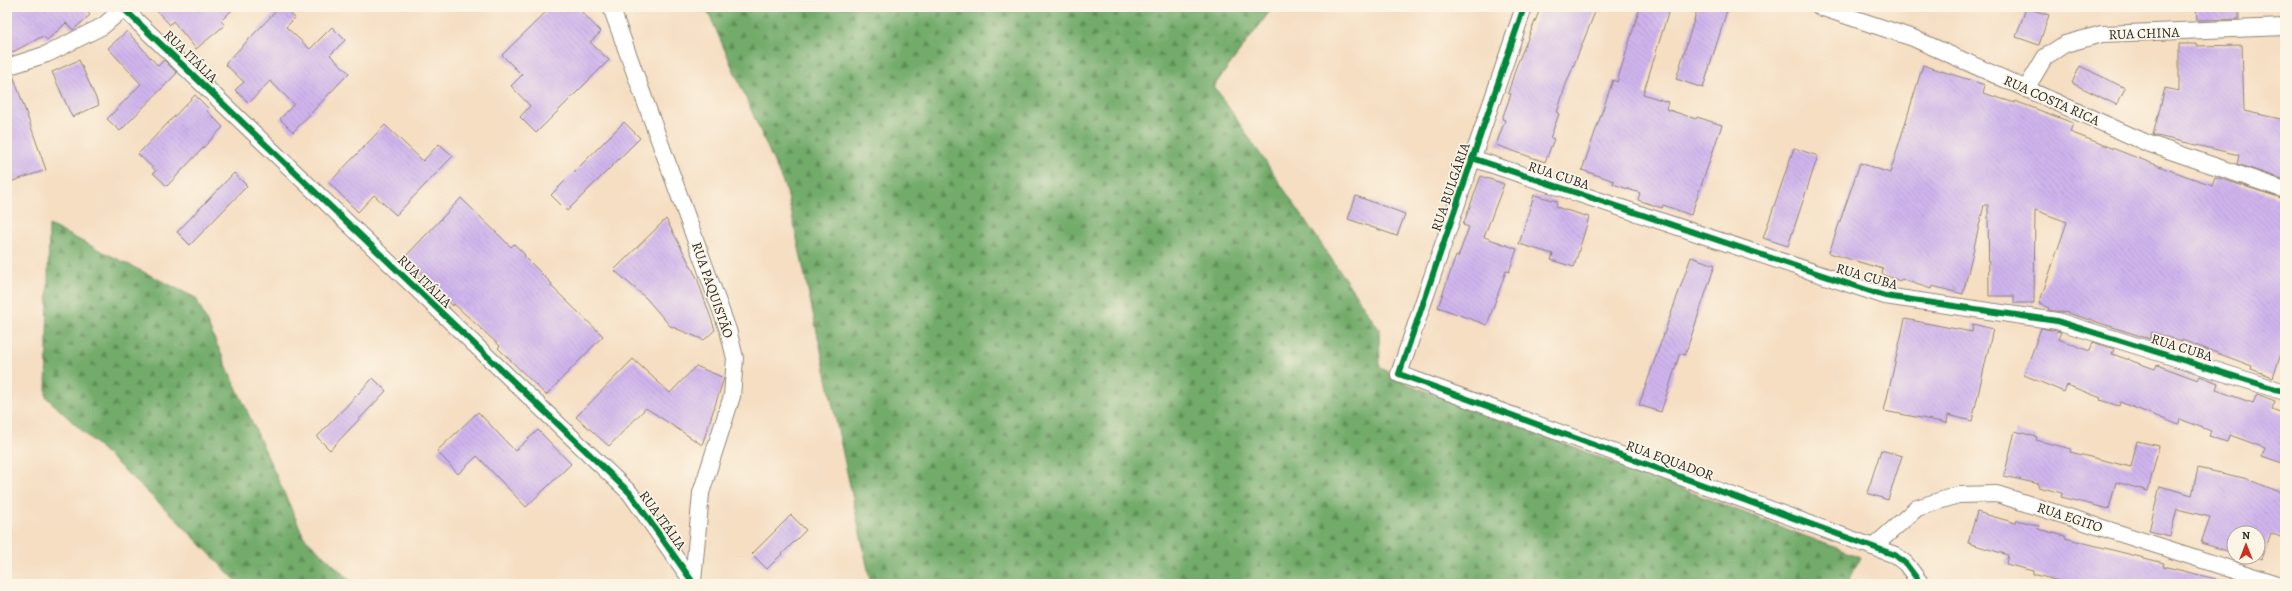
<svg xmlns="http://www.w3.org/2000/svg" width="2292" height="591" viewBox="0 0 2292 591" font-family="Alegreya,serif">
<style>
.forest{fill:url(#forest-firs);stroke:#4e6b4a}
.building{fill:url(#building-back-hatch)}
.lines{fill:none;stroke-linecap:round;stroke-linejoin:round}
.minor-casing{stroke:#908476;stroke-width:18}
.minor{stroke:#fff;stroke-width:16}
.cycleway-casing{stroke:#fcf5e5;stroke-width:8}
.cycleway{stroke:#00873e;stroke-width:6}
.labels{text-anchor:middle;stroke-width:3.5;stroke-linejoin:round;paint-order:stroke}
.street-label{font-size:14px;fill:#2b2b2b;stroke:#fcf5e5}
</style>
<defs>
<pattern id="forest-firs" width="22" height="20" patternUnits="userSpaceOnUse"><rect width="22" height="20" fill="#72ab6a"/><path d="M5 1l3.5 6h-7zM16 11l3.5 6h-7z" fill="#5e8b57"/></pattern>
<pattern id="building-back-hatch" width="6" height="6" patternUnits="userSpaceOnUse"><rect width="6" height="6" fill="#cfb4ed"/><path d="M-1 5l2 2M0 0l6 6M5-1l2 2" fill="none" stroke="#b29bcb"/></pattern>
</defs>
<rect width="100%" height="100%" fill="#fcf5e5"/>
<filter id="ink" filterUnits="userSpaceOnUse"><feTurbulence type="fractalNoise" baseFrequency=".025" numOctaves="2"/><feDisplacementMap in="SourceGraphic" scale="8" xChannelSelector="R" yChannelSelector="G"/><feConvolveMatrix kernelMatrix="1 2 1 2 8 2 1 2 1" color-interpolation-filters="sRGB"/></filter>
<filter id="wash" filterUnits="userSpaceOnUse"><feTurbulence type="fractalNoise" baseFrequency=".012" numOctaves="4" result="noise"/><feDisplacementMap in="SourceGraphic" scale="16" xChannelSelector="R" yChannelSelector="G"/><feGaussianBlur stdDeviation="0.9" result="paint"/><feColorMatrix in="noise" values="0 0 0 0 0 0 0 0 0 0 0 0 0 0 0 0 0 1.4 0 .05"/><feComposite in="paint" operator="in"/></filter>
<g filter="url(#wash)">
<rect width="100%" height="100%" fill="#f5dec2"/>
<g class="forest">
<path d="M706,7H1273L1214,86L1379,329L1380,367L1408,384L1860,557L1848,584H871L787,192Z"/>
<path d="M49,225L196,298L304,537L354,584H239L173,516L46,397Z"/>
</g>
<g id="blocks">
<g class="building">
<path d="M7,7H82L90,15L73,30L66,23L47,40L43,36L7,55Z"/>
<path d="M153,7H235L221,21L225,25L196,49L173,21L170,25Z"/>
<path d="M280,7H284L295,18L286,27L310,49L332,27L345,40L330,55L349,73L293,132L280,119L294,104L270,81L249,103L235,90L244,82L225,64Z"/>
<path d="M551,7H577L601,32L590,42L609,60L536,133L520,117L530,106L511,86L522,75L502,55Z"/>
<path d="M1541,7H1582L1595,12L1565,87L1557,113L1559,114L1550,138L1554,139L1545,162L1496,145L1505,120L1502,119L1511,94L1508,93L1516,67Z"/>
<path d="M1640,7H1670L1643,94L1668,102L1666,109L1696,119L1697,117L1722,125L1691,215L1663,205L1662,208L1638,200L1640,193L1613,184L1614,181L1582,170L1613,80L1617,82Z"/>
<path d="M1698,7H1728L1703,88L1676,79Z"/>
<path d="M2196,7H2239V19L2197,20Z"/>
<path d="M2026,8L2049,15L2039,45L2016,37Z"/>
<path d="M127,31L158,66L164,60L177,73L120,131L107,119L141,84L108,48Z"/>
<path d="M2179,44H2197V46L2242,45L2244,111L2285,120V180L2237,164L2239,155L2153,135L2165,88L2179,91Z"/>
<path d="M79,60L99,105L72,117L52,72Z"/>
<path d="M1923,65L1985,85L1983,93L2015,103V101L2073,123L2070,132L2172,171L2212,185L2215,177L2285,199V343L2273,377L2251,369L2252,366L2182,340V342L2152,332L2150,339L2068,313L2048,310L2049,308L2039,304L2067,222L2035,210L2034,303H2014V296H1989L1988,205H1984L1963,294L1932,286L1931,289L1901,279L1900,281L1882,274L1883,269L1829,253L1860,163L1890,173Z"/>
<path d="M2080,66L2125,88L2117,105L2072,83Z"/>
<path d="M13,75L46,170L7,183V76Z"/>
<path d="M195,95L208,108L206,110L223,127L167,186L153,173L156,171L138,154Z"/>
<path d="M624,122L640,138L567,211L551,195Z"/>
<path d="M385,125L423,161L439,144L453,156L396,215L374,195L358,212L329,183Z"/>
<path d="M1794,148L1818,156L1788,246L1763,238Z"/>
<path d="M234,173L247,186L190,245L177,232Z"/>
<path d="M1481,176L1504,184L1484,237L1517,249L1509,272L1506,271L1487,325L1438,307L1456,256L1458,257L1469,227L1463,225Z"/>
<path d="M1534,195L1557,201L1556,207L1589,217L1574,267L1551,260L1553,254L1519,244Z"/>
<path d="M1356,196L1405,214L1397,236L1348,219Z"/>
<path d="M461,198L511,247L514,244L525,255L524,256L552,284L551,286L603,336L546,395L498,348L500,346L454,304L453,306L405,257Z"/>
<path d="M666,219L697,278L715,330L704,340L670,326L646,298L614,270Z"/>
<path d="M1691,257L1715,265L1685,355L1680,353L1661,412L1639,405Z"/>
<path d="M1905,319L1972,332L1973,324L1993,329L1972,421L1948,415L1947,423L1884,411Z"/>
<path d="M2041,328L2061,332L2058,339L2090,351L2093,342L2114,349L2112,354L2155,369L2157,365L2198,380L2200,376L2218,383L2216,390L2253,403L2257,394L2275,401L2272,409L2285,414V464L2262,456L2265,448L2230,435L2227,442L2209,436L2211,431L2180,419L2179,425L2120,402L2119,406L2100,400L2101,398L2067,385L2064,392L2024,375Z"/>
<path d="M633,359L670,393L696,366L724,378L702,445L646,408L609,446L576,417Z"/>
<path d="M373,378L386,391L330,450L317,437Z"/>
<path d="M478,412L515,451L538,430L571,464L526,507L477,456L458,474L437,451Z"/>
<path d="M2015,431L2037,437L2036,440L2071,449L2070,452L2131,467L2137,441L2159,446L2148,491L2116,482L2109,509L2061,497L2062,493L2038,487L2039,484L2004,476Z"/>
<path d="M1881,450L1902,456L1888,500L1867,493Z"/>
<path d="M2198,468L2244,478L2285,494V539L2271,533L2262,559L2257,557L2258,533H2234V553L2201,543L2210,517L2177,509L2170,536L2149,531L2160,486L2192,495Z"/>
<path d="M1977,512L2016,523L2017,520L2039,526L2038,529L2065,536V538L2164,563L2163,566L2216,579L2215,584H2070L2033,574V571L2006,564L2008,555L1968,543Z"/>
<path d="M791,515L806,530L767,569L752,554Z"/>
</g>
</g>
</g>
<g filter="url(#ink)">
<use href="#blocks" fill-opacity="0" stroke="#908476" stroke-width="1"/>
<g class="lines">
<g class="minor-casing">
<g id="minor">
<path d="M611,7L728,330L735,358L732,396L701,493L693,582"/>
<path d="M1524,7L1399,374L1895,555L1906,564L1921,584"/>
<path d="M1820,7L1913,38L2147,143L2285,190"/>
<path d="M123,8L630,493L694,584"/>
<path d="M7,67L47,54L103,26L125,7"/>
<path d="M2026,89L2045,57L2065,44L2102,34L2285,27"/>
<path d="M1472,158L1885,296L2057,321L2285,392"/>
<path d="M1873,547L1917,508L1958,495L1997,494L2277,584"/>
</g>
</g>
<use href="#minor" class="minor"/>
<g class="cycleway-casing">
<g id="cycleway">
<path d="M1524,7L1399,374L1895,555L1906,564L1921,584"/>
<path d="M123,8L630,493L694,584"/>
<path d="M1472,158L1885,296L2057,321L2285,392"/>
</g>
</g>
<use href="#cycleway" class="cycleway"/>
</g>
</g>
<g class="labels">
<g class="street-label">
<text transform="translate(2144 33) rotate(-2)" y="5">RUA CHINA</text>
<text transform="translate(191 56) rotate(44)" y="5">RUA ITÁLIA</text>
<text transform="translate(2052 100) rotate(24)" y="5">RUA COSTA RICA</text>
<text transform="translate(1559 175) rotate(18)" y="5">RUA CUBA</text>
<text transform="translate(1450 187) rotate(-71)" y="5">RUA BULGÁRIA</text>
<text transform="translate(1867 276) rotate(16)" y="5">RUA CUBA</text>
<text transform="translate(425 281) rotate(44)" y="5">RUA ITÁLIA</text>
<text transform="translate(713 290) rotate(71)" y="5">RUA PAQUISTÃO</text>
<text transform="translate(2182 347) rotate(17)" y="5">RUA CUBA</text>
<text transform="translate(1670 460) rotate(20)" y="5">RUA EQUADOR</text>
<text transform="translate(2070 517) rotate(18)" y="5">RUA EGITO</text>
<text transform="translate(663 520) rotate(54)" y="5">RUA ITÁLIA</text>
</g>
</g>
<rect width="2292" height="591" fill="none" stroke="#fcf5e5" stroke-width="24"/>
<g transform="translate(2246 545)"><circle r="19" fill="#fcf5e5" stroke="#a8a49b"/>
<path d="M0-3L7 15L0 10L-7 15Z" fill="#c8321e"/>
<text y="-6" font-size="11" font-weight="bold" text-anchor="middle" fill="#2b2b2b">N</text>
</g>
</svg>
